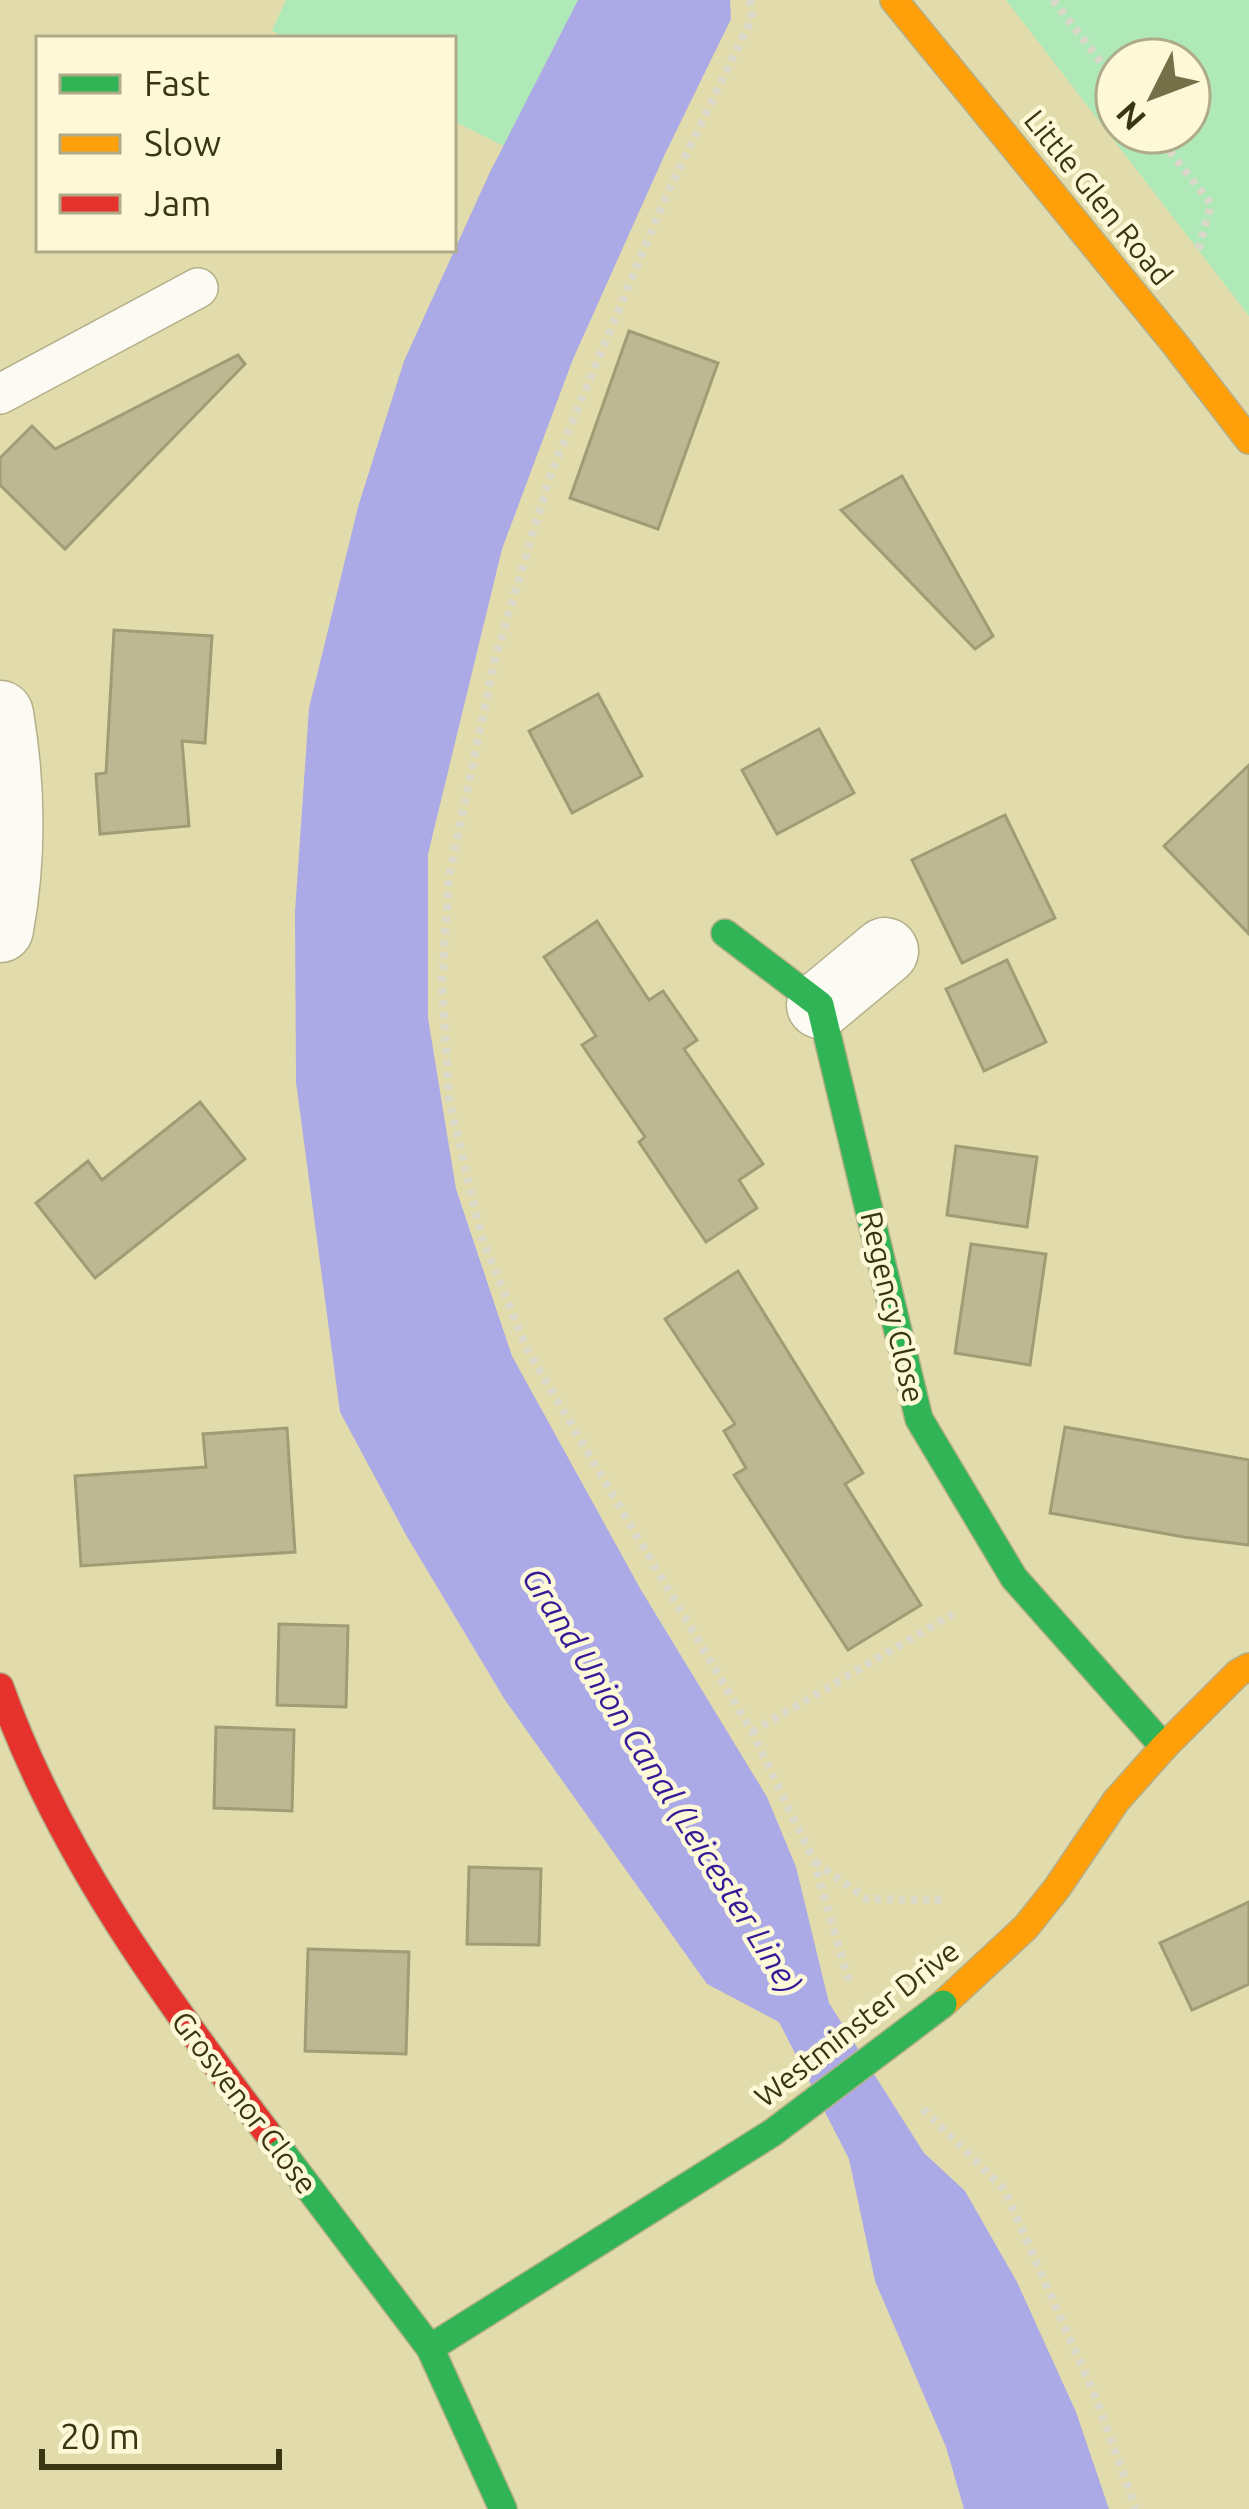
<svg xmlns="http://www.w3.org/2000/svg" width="1249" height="2509" viewBox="0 0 1249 2509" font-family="Ubuntu,sans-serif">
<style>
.green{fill:#afe9b8;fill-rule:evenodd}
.water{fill:#aba9e6}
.building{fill:#bcb892;stroke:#a19c74;stroke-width:3}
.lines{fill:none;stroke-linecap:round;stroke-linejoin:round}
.lane-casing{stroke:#b4af89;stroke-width:42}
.street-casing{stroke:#b4af89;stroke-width:69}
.fast-casing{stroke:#b4af89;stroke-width:30}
.slow-casing{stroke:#b4af89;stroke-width:30}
.jam-casing{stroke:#b4af89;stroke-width:30}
.path{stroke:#dad8c8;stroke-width:8;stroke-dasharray:6 6;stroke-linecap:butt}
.lane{stroke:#fbfaf3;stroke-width:39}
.street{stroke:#fbfaf3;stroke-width:66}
.fast{stroke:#30b455;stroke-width:27}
.slow{stroke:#ff9f0a;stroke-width:27}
.jam{stroke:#e5322d;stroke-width:27}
.fast-bridge-casing{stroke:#b4af89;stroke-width:30;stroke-linecap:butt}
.fast-bridge{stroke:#30b455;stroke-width:27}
.labels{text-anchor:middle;stroke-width:9;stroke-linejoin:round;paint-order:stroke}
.street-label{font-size:30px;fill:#3a3611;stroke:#fdf9d8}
.water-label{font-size:33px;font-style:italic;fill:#371997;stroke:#fdf9d8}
</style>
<rect width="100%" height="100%" fill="#e2dcac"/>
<g class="green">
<path d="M286,0H578L504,146L453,121V39H288L272,31Z"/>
<path d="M1006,0H1249V316ZM1117,60H1189V132H1117Z"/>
</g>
<path class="water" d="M578,0H730L731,19L665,154L573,359L502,549L428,854V1018L456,1189L512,1356L641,1590L767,1797L796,1867L829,2003L924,2153L965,2191L1017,2282L1076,2412L1109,2509H964L946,2447L875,2281L849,2159L779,2022L707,1984L505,1700L406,1535L340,1412L296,1082L295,912L309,708L358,507L404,361L490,172Z"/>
<g class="building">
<path d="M629,331L718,363L658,529L570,498Z"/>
<path d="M238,355L245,364L65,549L0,485V458L32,426L55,449Z"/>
<path d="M902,476L993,636L975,649L841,510Z"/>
<path d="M114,630L212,636L205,743L182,741L189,826L100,834L96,774L106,773Z"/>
<path d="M598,694L642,776L572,813L529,731Z"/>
<path d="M819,729L854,793L777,834L742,770Z"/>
<path d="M1249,765V934L1164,846Z"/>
<path d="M1005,815L1055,918L962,963L912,860Z"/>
<path d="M597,921L649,1000L663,991L697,1040L684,1049L763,1164L739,1180L757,1208L706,1242L639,1142L645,1137L582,1045L596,1036L544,957Z"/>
<path d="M1007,960L1046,1042L984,1071L946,989Z"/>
<path d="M200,1102L245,1159L95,1278L36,1203L88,1161L102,1180Z"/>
<path d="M956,1146L1037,1157L1027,1227L947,1215Z"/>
<path d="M971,1244L1046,1254L1030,1365L955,1353Z"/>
<path d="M738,1271L863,1473L845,1484L921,1605L848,1650L734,1475L746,1468L724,1431L735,1424L665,1319Z"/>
<path d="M1065,1427L1249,1460V1545L1184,1537L1050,1513Z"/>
<path d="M287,1428L295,1552L81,1566L75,1476L206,1467L203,1434Z"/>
<path d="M279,1624L348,1626L346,1707L277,1705Z"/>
<path d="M216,1727L294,1730L292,1811L214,1808Z"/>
<path d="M469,1867L541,1869L539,1945L467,1944Z"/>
<path d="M1249,1902V1984L1192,2010L1160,1943Z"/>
<path d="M308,1949L409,1952L406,2054L305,2051Z"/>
</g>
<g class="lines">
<g class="lane-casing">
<path id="lane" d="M0,394L198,288"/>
</g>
<g class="street-casing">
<g id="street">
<path d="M0,714C12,785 13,858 0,929"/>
<path d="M820,1005L885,951"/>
</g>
</g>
<g class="fast-casing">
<g id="fast">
<path d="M725,933L820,1005L919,1419L1014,1578L1164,1747"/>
<path d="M266,2131L430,2348L503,2509"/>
<path d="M430,2348L772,2133"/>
</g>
</g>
<g class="slow-casing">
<g id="slow">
<path d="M894,0L1175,344L1249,440"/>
<path d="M943,2004L1026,1927L1057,1888L1116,1801L1164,1747L1238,1673L1249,1667"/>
</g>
</g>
<g class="jam-casing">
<path id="jam" d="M0,1687C59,1852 161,1993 266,2131"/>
</g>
<g class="path">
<path d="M750,0L752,18L666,196L551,473L495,659L449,877L442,984L449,1100L482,1238L527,1349L752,1732L814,1861L849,1982"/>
<path d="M1053,0L1117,83"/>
<path d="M1155,132L1211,204L1197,255"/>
<path d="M752,1732L953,1614"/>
<path d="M815,1862L867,1899L945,1900"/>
<path d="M923,2109L1004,2189L1096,2398L1136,2509"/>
</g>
<use href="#lane" class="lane"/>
<use href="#street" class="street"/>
<use href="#fast" class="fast"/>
<use href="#slow" class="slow"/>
<use href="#jam" class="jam"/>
<g class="fast-bridge-casing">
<path id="fast-bridge" d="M772,2133L943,2004"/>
</g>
<use href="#fast-bridge" class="fast-bridge"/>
</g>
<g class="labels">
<g class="street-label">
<text transform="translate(1098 198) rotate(51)" y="10">Little Glen Road</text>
<text transform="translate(892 1307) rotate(77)" y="10">Regency Close</text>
<text transform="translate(857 2024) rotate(-38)" y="10">Westminster Drive</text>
<text transform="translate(244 2103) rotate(53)" y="10">Grosvenor Close</text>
</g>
<g class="water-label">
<text transform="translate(662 1780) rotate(58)" y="12">Grand Union Canal (Leicester Line)</text>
</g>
</g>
<rect x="36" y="36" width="420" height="216" fill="#fdf9d8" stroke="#afab88" stroke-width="3"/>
<rect x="60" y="75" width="60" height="18" fill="#30b455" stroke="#afab88" stroke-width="3"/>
<text x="144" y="96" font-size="36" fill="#3a3611">Fast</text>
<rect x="60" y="135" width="60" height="18" fill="#ff9f0a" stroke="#afab88" stroke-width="3"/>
<text x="144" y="156" font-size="36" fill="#3a3611">Slow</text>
<rect x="60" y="195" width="60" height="18" fill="#e5322d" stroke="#afab88" stroke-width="3"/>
<text x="144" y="216" font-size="36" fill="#3a3611">Jam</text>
<g transform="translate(1153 96) rotate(228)"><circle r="57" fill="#fdf9d8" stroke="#afab88" stroke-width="3"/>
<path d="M0-9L21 45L0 30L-21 45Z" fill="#757047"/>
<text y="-18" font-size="33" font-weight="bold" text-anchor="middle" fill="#3a3611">N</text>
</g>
<path d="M42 2449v18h237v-18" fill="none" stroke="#3a3611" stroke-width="6"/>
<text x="60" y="2449" font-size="36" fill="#3a3611" stroke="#fdf9d8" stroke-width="9" paint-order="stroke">20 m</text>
</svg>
